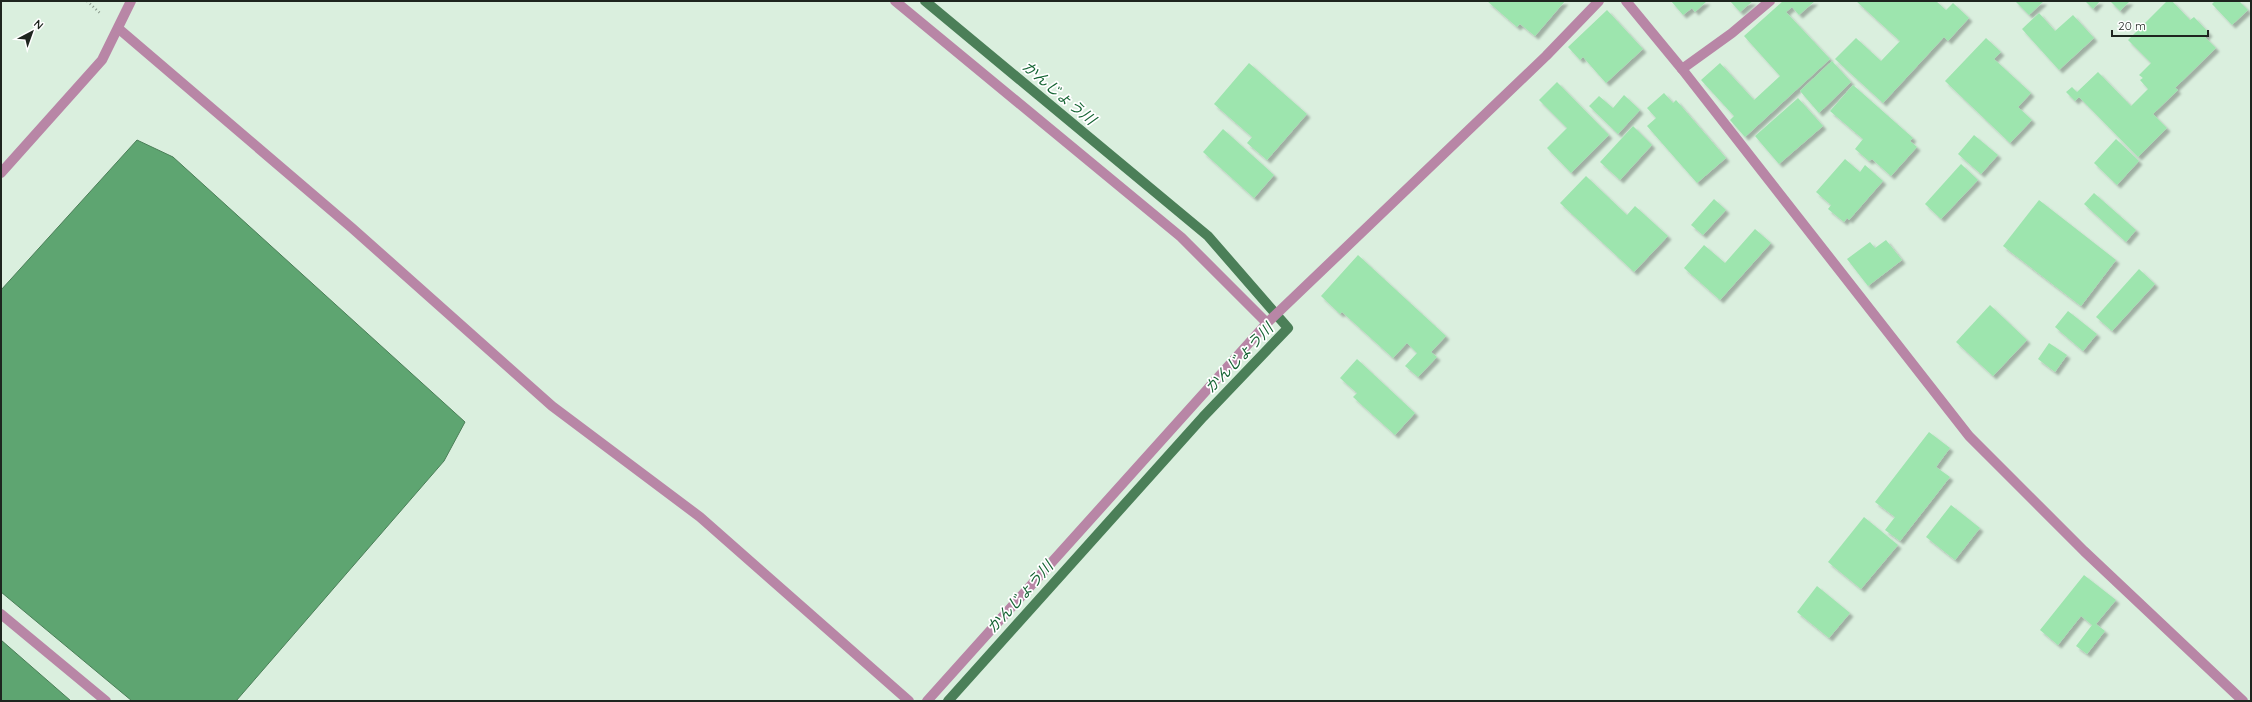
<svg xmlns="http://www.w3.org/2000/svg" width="2252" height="702" viewBox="0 0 2252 702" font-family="Quicksand,'Noto Sans JP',sans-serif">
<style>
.water{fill:#5ea571;stroke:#4b7f58}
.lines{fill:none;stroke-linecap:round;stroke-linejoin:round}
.stream{stroke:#4b7f58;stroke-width:10}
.building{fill:#9de5ae;filter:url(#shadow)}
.path{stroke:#87968a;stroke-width:2.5;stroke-dasharray:1 3;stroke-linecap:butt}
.service{stroke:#b886a6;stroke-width:10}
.minor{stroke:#b886a6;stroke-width:10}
.labels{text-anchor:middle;stroke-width:3.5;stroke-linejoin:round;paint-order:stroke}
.water-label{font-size:15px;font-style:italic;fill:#156433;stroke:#fff}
</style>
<defs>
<filter id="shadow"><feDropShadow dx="3.5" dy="3.5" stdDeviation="1" flood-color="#0004"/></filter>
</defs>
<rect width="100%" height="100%" fill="#daefde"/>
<g class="water">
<path d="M137,140L173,157L465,422L444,461L236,701H132L1,592V290Z"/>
<path d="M1,640L71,701H1Z"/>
</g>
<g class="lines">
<path class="stream" d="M925,1L1208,236L1288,328L1203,417L948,701"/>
</g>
<g class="building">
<path d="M1487,1H1565L1535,36L1520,24L1517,27Z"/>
<path d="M1671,1H1707L1695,12L1692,8L1683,15Z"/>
<path d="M1730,1H1753L1740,12Z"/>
<path d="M1783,1H1815L1799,15L1792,7L1786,12L1830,59L1745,137L1730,120L1734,116L1701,80L1720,63L1754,100L1780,76L1744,36Z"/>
<path d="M1856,1H1936L1946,10L1953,3L1969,18L1948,41L1944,37L1883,103L1835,59L1856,38L1881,61L1900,41Z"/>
<path d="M2015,1H2044L2029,15Z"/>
<path d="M2085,1H2100L2093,9Z"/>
<path d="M2110,1H2130L2120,11Z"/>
<path d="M2167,1H2172L2190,20L2194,17L2209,33L2205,37L2216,48L2175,88L2178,90L2153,114L2167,128L2138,157L2079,97L2075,101L2066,92L2072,87L2077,92L2098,72L2131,106L2148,89L2140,80L2143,78L2139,75L2151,63L2128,40Z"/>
<path d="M2215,1H2239L2248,10L2232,25L2212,4Z"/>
<path d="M1607,10L1643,49L1606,83L1583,57L1580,60L1568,47Z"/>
<path d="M2039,13L2055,31L2073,15L2094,38L2059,70L2022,29Z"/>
<path d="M1986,38L2001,52L1994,59L2031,93L2018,107L2032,120L2010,143L1945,81Z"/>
<path d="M1832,61L1851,82L1819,113L1800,91Z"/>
<path d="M1249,63L1307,114L1267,160L1247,143L1252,137L1214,104Z"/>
<path d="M1557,82L1609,135L1571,173L1547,148L1567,128L1539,100Z"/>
<path d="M1853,85L1913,138L1910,141L1917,147L1891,176L1872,159L1869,161L1855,149L1863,139L1830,111Z"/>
<path d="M1664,93L1673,103L1676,100L1726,158L1697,183L1647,126L1656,118L1647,108Z"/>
<path d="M1624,95L1640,110L1618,134L1589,106L1599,96L1613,108Z"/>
<path d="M1798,98L1823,126L1779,164L1755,136Z"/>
<path d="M1633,126L1652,145L1620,180L1600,162Z"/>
<path d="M1223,129L1274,175L1254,198L1203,152Z"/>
<path d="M1974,135L1998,155L1981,174L1958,154Z"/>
<path d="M2116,139L2139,161L2117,185L2094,163Z"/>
<path d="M1845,159L1860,172L1865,165L1883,181L1849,220L1847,218L1844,222L1828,209L1831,205L1816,192Z"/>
<path d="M1961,164L1978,180L1941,219L1925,204Z"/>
<path d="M1586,176L1627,215L1635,206L1668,236L1634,272L1560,203Z"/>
<path d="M2094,193L2136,230L2126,242L2084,204Z"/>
<path d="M1714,199L1726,210L1703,235L1691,225Z"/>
<path d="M2039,200L2116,260L2081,306L2003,246Z"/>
<path d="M1755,229L1771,243L1720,300L1684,268L1704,245L1725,263Z"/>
<path d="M1886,240L1902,260L1868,286L1847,259L1870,242L1875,248Z"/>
<path d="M1358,255L1446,336L1431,352L1437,357L1418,377L1405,366L1417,353L1407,343L1393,358L1342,312L1340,314L1321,296Z"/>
<path d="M2139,269L2155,284L2112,331L2096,317Z"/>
<path d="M1990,305L2027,340L1993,376L1956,342Z"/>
<path d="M2068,311L2097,334L2083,351L2055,327Z"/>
<path d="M2049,343L2067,355L2055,372L2038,359Z"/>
<path d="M1357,359L1415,413L1395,435L1353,397L1357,393L1340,378Z"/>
<path d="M1929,432L1950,448L1936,467L1950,477L1900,541L1885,530L1895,517L1875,502Z"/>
<path d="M1951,505L1980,528L1955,560L1926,537Z"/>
<path d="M1864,517L1898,545L1861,589L1828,562Z"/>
<path d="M2084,575L2116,600L2096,624L2105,631L2087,654L2076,646L2092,625L2081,616L2058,645L2040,630Z"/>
<path d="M1817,586L1850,613L1829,638L1797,612Z"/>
</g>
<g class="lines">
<path class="path" d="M87,1L100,13"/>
<g class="service">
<path d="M1682,69L1732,33L1770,1"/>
<path d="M1,614L106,701"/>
</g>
<g class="minor">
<path d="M895,1L1181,237L1267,323"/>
<path d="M1626,1L1682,69L1969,436L2084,551L2243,701"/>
<path d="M119,29L352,228L552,406L700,517L909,701"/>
<path d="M1,173L102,60L131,1"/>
<path d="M927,701L1267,323L1546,56L1599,1"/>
</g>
</g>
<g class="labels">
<g class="water-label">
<text transform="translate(1059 93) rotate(40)" y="5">かんじょう川</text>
<text transform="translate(1239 358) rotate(-46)" y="5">かんじょう川</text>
<text transform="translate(1020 597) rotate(-48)" y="5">かんじょう川</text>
</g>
</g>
<rect width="2252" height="702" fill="none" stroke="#1e251f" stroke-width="4"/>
<g transform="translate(32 32) rotate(41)" stroke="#ffffff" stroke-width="3" paint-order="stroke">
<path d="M0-3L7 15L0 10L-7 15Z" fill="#1e251f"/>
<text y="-6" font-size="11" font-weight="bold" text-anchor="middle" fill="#1e251f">N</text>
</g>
<path d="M2112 30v6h96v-6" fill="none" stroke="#1e251f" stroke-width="2"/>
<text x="2118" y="30" font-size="12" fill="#1e251f" stroke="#ffffff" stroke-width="3" paint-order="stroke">20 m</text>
</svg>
